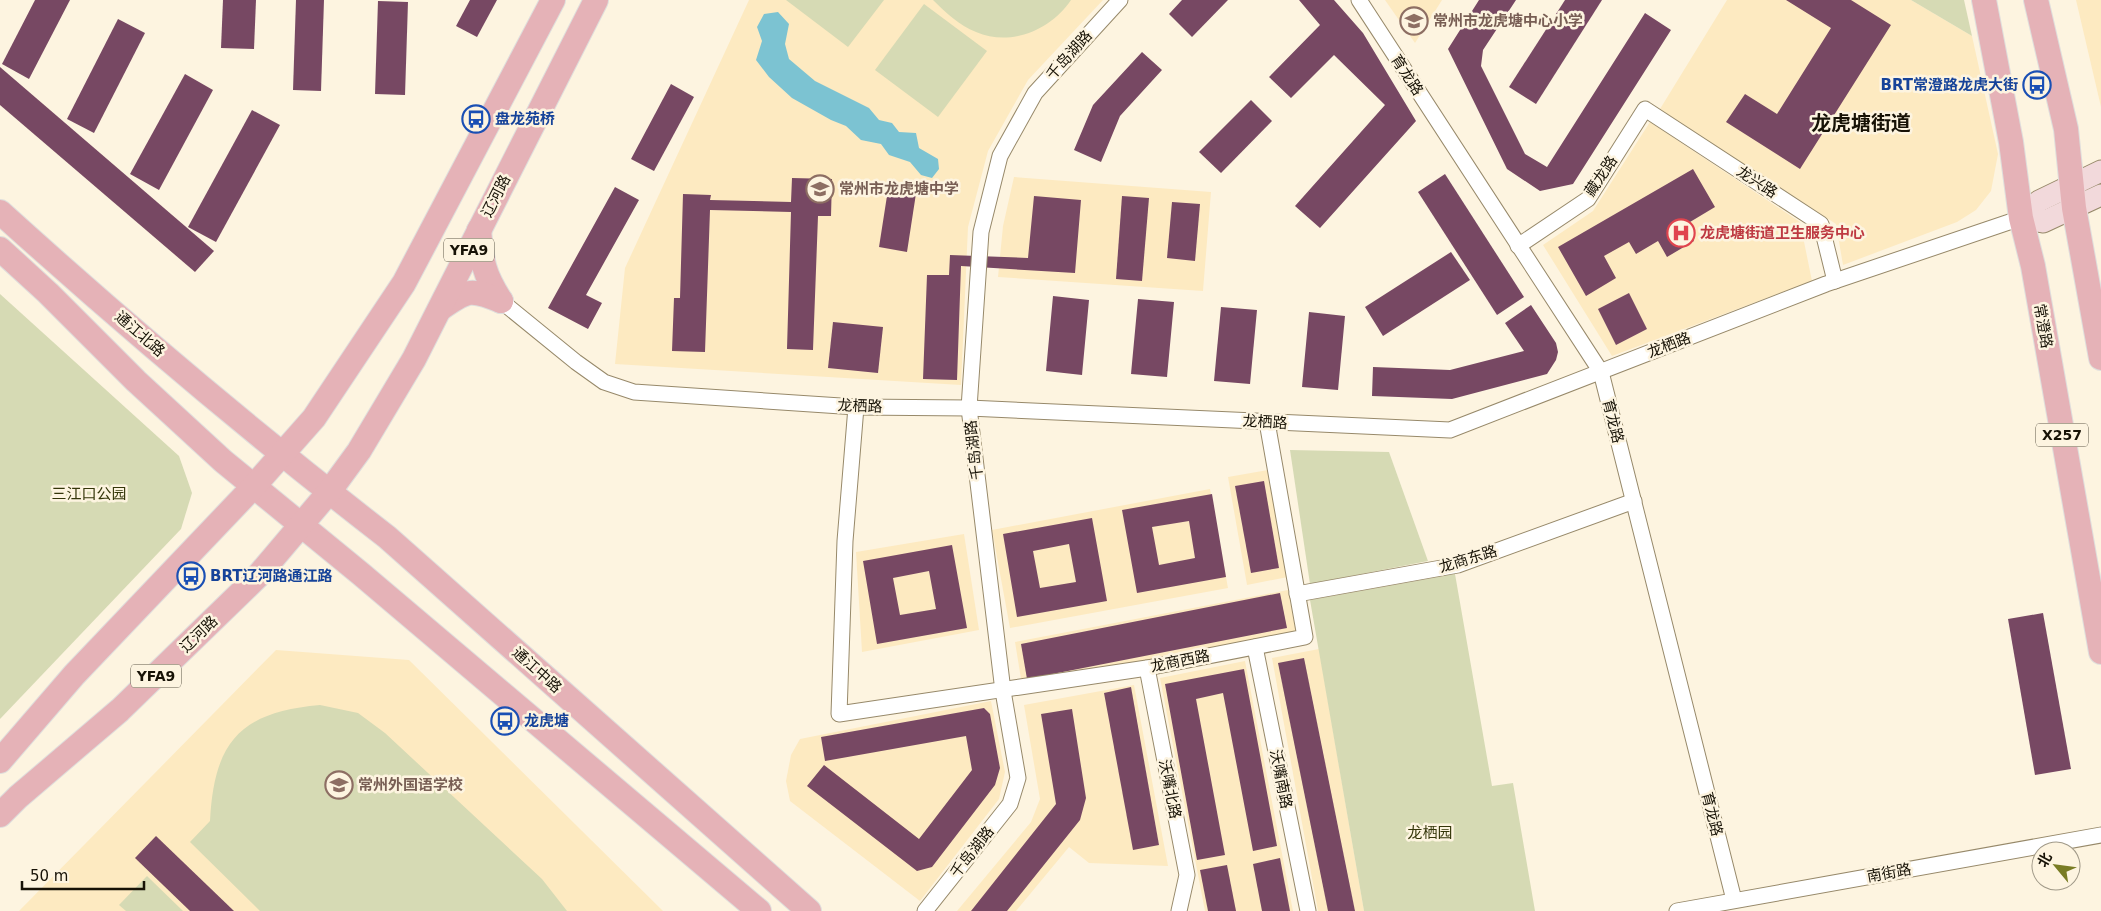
<svg xmlns="http://www.w3.org/2000/svg" width="2101" height="911" viewBox="0 0 2101 911" font-family="'DejaVu Sans','Noto Sans SC',sans-serif">
<style>
.built{fill:#fdeac1}
.green{fill:#d6dab4}
.water{fill:#7cc3d2}
.building{fill:#774863;fill-rule:evenodd}
.lines{fill:none;stroke-linecap:round;stroke-linejoin:round}
.street-casing{stroke:#97896a;stroke-width:17}
.secondary-casing{stroke:#97896a;stroke-width:23}
.primary-casing{stroke:#dfdedc;stroke-width:26}
.street{stroke:#fff;stroke-width:15}
.secondary{stroke:#f2d9db;stroke-width:21}
.primary{stroke:#e5b2b7;stroke-width:24}
.labels{text-anchor:middle;stroke-width:5;stroke-linejoin:round;paint-order:stroke}
.shield{fill:#fdf4e0;stroke:#5c5647;stroke-width:1}
.shield-label{font-size:14px;font-weight:bold;fill:#171206}
.education-label{font-size:15px;font-weight:bold;fill:#785e54;stroke:#fdf4e0;text-anchor:start}
.street-label{font-size:15px;fill:#171206;stroke:#fdf4e0}
.transit-label{font-size:15px;font-weight:bold;fill:#164399;stroke:#fdf4e0;text-anchor:start}
.health-label{font-size:15px;font-weight:bold;fill:#be3a42;stroke:#fdf4e0;text-anchor:start}
.park-label{font-size:15px;fill:#343609;stroke:#fdf4e0}
.district-label{font-size:20px;font-weight:bold;fill:#171206;stroke:#fdf4e0}
</style>
<rect width="100%" height="100%" fill="#fdf4e0"/>
<g class="built">
<path d="M749,0H1103L1028,80L988,151L968,227L961,385L615,364L625,268Z"/>
<path d="M1385,0H1442L1415,43Z"/>
<path d="M1727,0H1911L1972,36L1998,154L1991,191L1976,210L1957,222L1843,265L1836,224L1660,109Z"/>
<path d="M2076,0H2101V107Z"/>
<path d="M1650,122L1800,222L1812,281L1612,356L1543,245L1593,211Z"/>
<path d="M1014,177L1211,192L1203,291L998,277L1003,226Z"/>
<path d="M1268,470L1288,577L1247,585L1228,477Z"/>
<path d="M1210,489L1228,588L1010,628L992,530Z"/>
<path d="M964,534L979,630L862,652L856,552Z"/>
<path d="M1288,590L1296,633L1022,685L1015,642Z"/>
<path d="M1319,649L1364,911H1318L1272,658Z"/>
<path d="M276,650L409,660L663,911H19Z"/>
<path d="M1245,661L1293,911H1205L1160,678Z"/>
<path d="M1134,685L1168,866L1089,863L1069,847L1016,911H957L1031,822L1040,799L1024,705Z"/>
<path d="M991,701L1005,772L999,799L920,901L790,801L786,781L791,755L800,739Z"/>
</g>
<g class="green">
<path d="M786,0H884L848,47Z"/>
<path d="M933,0H1071C1051,30 1011,47 976,32C959,25 946,13 933,0Z"/>
<path d="M1911,0H1964L1972,36Z"/>
<path d="M924,4L987,51L938,117L875,70Z"/>
<path d="M0,294L179,456L192,493L181,529L0,719Z"/>
<path d="M1290,450L1389,452L1428,561L1310,584Z"/>
<path d="M1455,574L1492,786L1513,783L1535,911H1364L1310,600Z"/>
<path d="M320,705L358,713L385,733L542,879L567,911H260L190,842L210,821C214,742 240,712 320,705Z"/>
<path d="M147,876L183,911H126L119,905Z"/>
</g>
<path class="water" d="M778,12L789,24L785,44L789,59L815,81L869,108L879,120L892,123L899,132L916,133L919,148L938,159L939,169L932,178L921,175L910,162L889,155L881,144L861,140L846,126L831,120L792,98L769,77L756,60L762,41L757,27L764,14Z"/>
<g class="building">
<path d="M35,0H70L29,79L2,64Z"/>
<path d="M223,0H256L254,49L221,48Z"/>
<path d="M296,0H324L321,91L293,90Z"/>
<path d="M470,0H497L477,37L456,26Z"/>
<path d="M1182,0H1228L1192,37L1169,14Z"/>
<path d="M1299,0H1334L1363,33L1416,121L1320,228L1295,206L1385,105L1334,55L1291,98L1269,77L1320,25Z"/>
<path d="M1479,0H1516L1483,50L1481,66L1525,154L1547,167L1645,13L1671,30L1573,184L1540,191L1507,169L1448,49Z"/>
<path d="M1565,0H1602L1536,104L1509,87Z"/>
<path d="M1786,0H1851L1891,25L1800,169L1726,122L1745,94L1777,114L1831,28Z"/>
<path d="M378,1L408,2L405,95L375,94Z"/>
<path d="M118,19L145,33L94,133L67,119Z"/>
<path d="M1142,52L1162,70L1120,116L1101,162L1074,150L1093,105Z"/>
<path d="M0,67L214,251L195,272L0,105Z"/>
<path d="M185,74L213,90L159,190L130,174Z"/>
<path d="M671,84L694,97L654,171L631,159Z"/>
<path d="M1251,100L1272,121L1221,173L1199,152Z"/>
<path d="M252,110L280,125L216,242L188,227Z"/>
<path d="M1693,169L1715,207L1685,225L1694,241L1667,257L1658,241L1636,254L1629,242L1604,256L1616,278L1586,296L1558,247Z"/>
<path d="M1445,174L1524,297L1497,315L1418,192Z"/>
<path d="M792,178L832,179L831,216H818L813,350L787,349L791,212L710,210L705,352L672,351L674,298H680L683,194L711,195L710,200L791,202Z"/>
<path d="M889,183L917,187L907,252L879,247Z"/>
<path d="M615,187L639,200L586,295L602,303L588,329L548,308Z"/>
<path d="M1034,196L1081,200L1075,273L961,266L957,380L923,379L927,275H949L950,255L1028,258Z"/>
<path d="M1122,196L1149,198L1142,281L1116,279Z"/>
<path d="M1172,202L1200,204L1195,261L1167,258Z"/>
<path d="M1451,252L1470,280L1383,336L1365,307Z"/>
<path d="M1629,293L1647,329L1616,345L1598,309Z"/>
<path d="M1053,296L1089,300L1082,375L1046,371Z"/>
<path d="M1138,299L1174,302L1167,377L1131,374Z"/>
<path d="M1531,305L1556,343L1558,352L1556,360L1547,374L1452,399L1372,396L1373,367L1450,370L1524,351L1505,323Z"/>
<path d="M1221,307L1257,310L1250,384L1214,381Z"/>
<path d="M1309,312L1345,316L1338,390L1302,387Z"/>
<path d="M833,322L883,327L878,373L828,368Z"/>
<path d="M1264,481L1279,568L1251,573L1235,486Z"/>
<path d="M1212,494L1226,577L1137,593L1122,510ZM1189,521L1195,558L1159,565L1152,527Z"/>
<path d="M1092,518L1107,601L1017,617L1003,534ZM1069,544L1076,582L1040,588L1033,551Z"/>
<path d="M952,545L967,628L877,644L863,561ZM929,571L936,609L900,615L893,578Z"/>
<path d="M1280,593L1287,628L1027,679L1021,644Z"/>
<path d="M2043,613L2071,769L2035,775L2008,619Z"/>
<path d="M1304,658L1355,911H1328L1278,663Z"/>
<path d="M1244,669L1277,846L1253,851L1223,693L1196,699L1225,855L1197,860L1165,684Z"/>
<path d="M1131,687L1159,845L1133,850L1104,693Z"/>
<path d="M984,708L990,714L1000,768L995,785L932,867L917,871L807,786L824,765L919,839L972,770L966,736L825,761L821,737Z"/>
<path d="M1072,709L1086,798L1080,820L1007,911H971L1056,804L1041,714Z"/>
<path d="M156,836L234,911H190L135,858Z"/>
<path d="M1280,858L1290,911H1262L1253,864Z"/>
<path d="M1227,865L1236,911H1208L1200,870Z"/>
</g>
<g class="lines">
<g class="street-casing">
<g id="street">
<path d="M1359,0L1601,372L1734,900"/>
<path d="M1518,246L1588,199L1645,109L1821,224L1835,281"/>
<path d="M501,301L576,362L604,382L634,392L856,407L969,408L1450,430L1826,284L2021,218"/>
<path d="M856,407L845,541L839,714L1147,668L1305,637L1267,422"/>
<path d="M1297,594L1458,565L1634,501"/>
<path d="M1255,647L1308,911"/>
<path d="M1147,668L1187,875L1179,911"/>
<path d="M925,911L1010,804L1018,778L1003,691L969,408L981,232L1000,156L1035,93L1120,0"/>
<path d="M1677,911L2101,835"/>
</g>
</g>
<g class="secondary-casing">
<g id="secondary">
<path d="M2021,218L2039,201L2101,171"/>
<path d="M2021,218L2043,222L2101,195"/>
</g>
</g>
<g class="primary-casing">
<g id="primary">
<path d="M1984,0L2011,142L2021,218L2033,266L2101,652"/>
<path d="M2036,0L2066,129L2074,208L2101,358"/>
<path d="M0,212C125,325 254,434 387,537L809,911"/>
<path d="M479,230C482,262 483,273 501,301"/>
<path d="M0,249L48,293L136,381L223,461L361,574L759,911"/>
<path d="M440,309C467,290 470,288 501,301"/>
<path d="M0,761L74,675L254,486L314,418L404,283L553,0"/>
<path d="M0,815L18,797L120,710L257,577L329,492L359,451L414,359L596,0"/>
</g>
</g>
<use href="#street" class="street"/>
<use href="#secondary" class="secondary"/>
<use href="#primary" class="primary"/>
</g>
<defs>
<g id="school-ring" transform="scale(1.4375)"><circle r="9.5" fill="#fdf4e0" stroke="#8d6e63" stroke-width="1.5"/><path d="M0-5L7-2L0 1L-7-2ZM-4 1L0 2.5L4 1V4Q0 6-4 4Z" fill="#8d6e63"/></g>
<g id="bus-ring" transform="scale(1.4375)"><circle r="9.5" fill="#fdf4e0" stroke="#1a4fb4" stroke-width="1.5"/><path d="M-5-6H5V4H4V6H2V4H-2V6H-4V4H-5ZM-3.5-4V0h7V-4ZM-3.5 1.2v1.5H-2V1.2ZM2 1.2v1.5H3.5V1.2Z" fill="#1a4fb4"/></g>
<g id="hospital-ring" transform="scale(1.4375)"><circle r="9.5" fill="#fdf4e0" stroke="#e0444e" stroke-width="1.5"/><path d="M-5-5h3v3.5h4V-5h3V5h-3V1.5h-4V5h-3Z" fill="#e0444e"/></g>
</defs>
<g fill-rule="evenodd">
<use href="#school-ring" x="1414" y="21"/>
<use href="#bus-ring" x="2037" y="85"/>
<use href="#bus-ring" x="476" y="119"/>
<use href="#school-ring" x="820" y="189"/>
<use href="#hospital-ring" x="1681" y="233"/>
<use href="#bus-ring" x="191" y="576"/>
<use href="#bus-ring" x="505" y="721"/>
<use href="#school-ring" x="339" y="785"/>
</g>
<g class="labels">
<g class="shield">
<rect x="444" y="238.5" width="50" height="23" rx="4"/>
<rect x="2036" y="423.5" width="52" height="23" rx="4"/>
<rect x="131" y="664.5" width="50" height="23" rx="4"/>
</g>
<g class="shield-label">
<text x="469" y="255">YFA9</text>
<text x="2062" y="440">X257</text>
<text x="156" y="681">YFA9</text>
</g>
<g class="education-label">
<text x="1433" y="26">常州市龙虎塘中心小学</text>
<text x="839" y="194">常州市龙虎塘中学</text>
<text x="358" y="790">常州外国语学校</text>
</g>
<g class="street-label">
<text transform="translate(1069 55) rotate(-48)" y="5">千岛湖路</text>
<text transform="translate(1407 75) rotate(57)" y="5">育龙路</text>
<text transform="translate(1601 176) rotate(-56)" y="5">藏龙路</text>
<text transform="translate(1757 182) rotate(33)" y="5">龙兴路</text>
<text transform="translate(496 196) rotate(-63)" y="5">辽河路</text>
<text transform="translate(2043 326) rotate(80)" y="5">常澄路</text>
<text transform="translate(140 334) rotate(41)" y="5">通江北路</text>
<text transform="translate(1669 345) rotate(-21)" y="5">龙栖路</text>
<text transform="translate(860 406) rotate(2)" y="5">龙栖路</text>
<text transform="translate(1613 421) rotate(76)" y="5">育龙路</text>
<text transform="translate(1265 422) rotate(3)" y="5">龙栖路</text>
<text transform="translate(974 450) rotate(-97)" y="5">千岛湖路</text>
<text transform="translate(1468 559) rotate(-17)" y="5">龙商东路</text>
<text transform="translate(199 634) rotate(-44)" y="5">辽河路</text>
<text transform="translate(1180 661) rotate(-11)" y="5">龙商西路</text>
<text transform="translate(537 670) rotate(42)" y="5">通江中路</text>
<text transform="translate(1281 779) rotate(79)" y="5">沃嘴南路</text>
<text transform="translate(1170 789) rotate(79)" y="5">沃嘴北路</text>
<text transform="translate(1712 814) rotate(76)" y="5">育龙路</text>
<text transform="translate(972 852) rotate(-52)" y="5">千岛湖路</text>
<text transform="translate(1889 873) rotate(-10)" y="5">南街路</text>
</g>
<g class="transit-label">
<text x="2018" y="90" text-anchor="end">BRT常澄路龙虎大街</text>
<text x="495" y="124">盘龙苑桥</text>
<text x="210" y="581">BRT辽河路通江路</text>
<text x="524" y="726">龙虎塘</text>
</g>
<g class="health-label">
<text x="1700" y="238">龙虎塘街道卫生服务中心</text>
</g>
<g class="park-label">
<text x="89" y="499">三江口公园</text>
<text x="1430" y="838">龙栖园</text>
</g>
<g class="district-label">
<text x="1861" y="130">龙虎塘街道</text>
</g>
</g>
<g transform="translate(2056 866) rotate(299)"><circle r="24" fill="#fdf4e0" stroke="#a19a89"/>
<path d="M0-4L9 19L0 12L-9 19Z" fill="#797c24"/>
<text y="-8" font-size="14" font-weight="bold" text-anchor="middle" fill="#171206">北</text>
</g>
<path d="M22 881v8h122v-8" fill="none" stroke="#171206" stroke-width="2.5"/>
<text x="30" y="881" font-size="15" fill="#171206" stroke="#fdf4e0" stroke-width="4" paint-order="stroke">50 m</text>
</svg>
